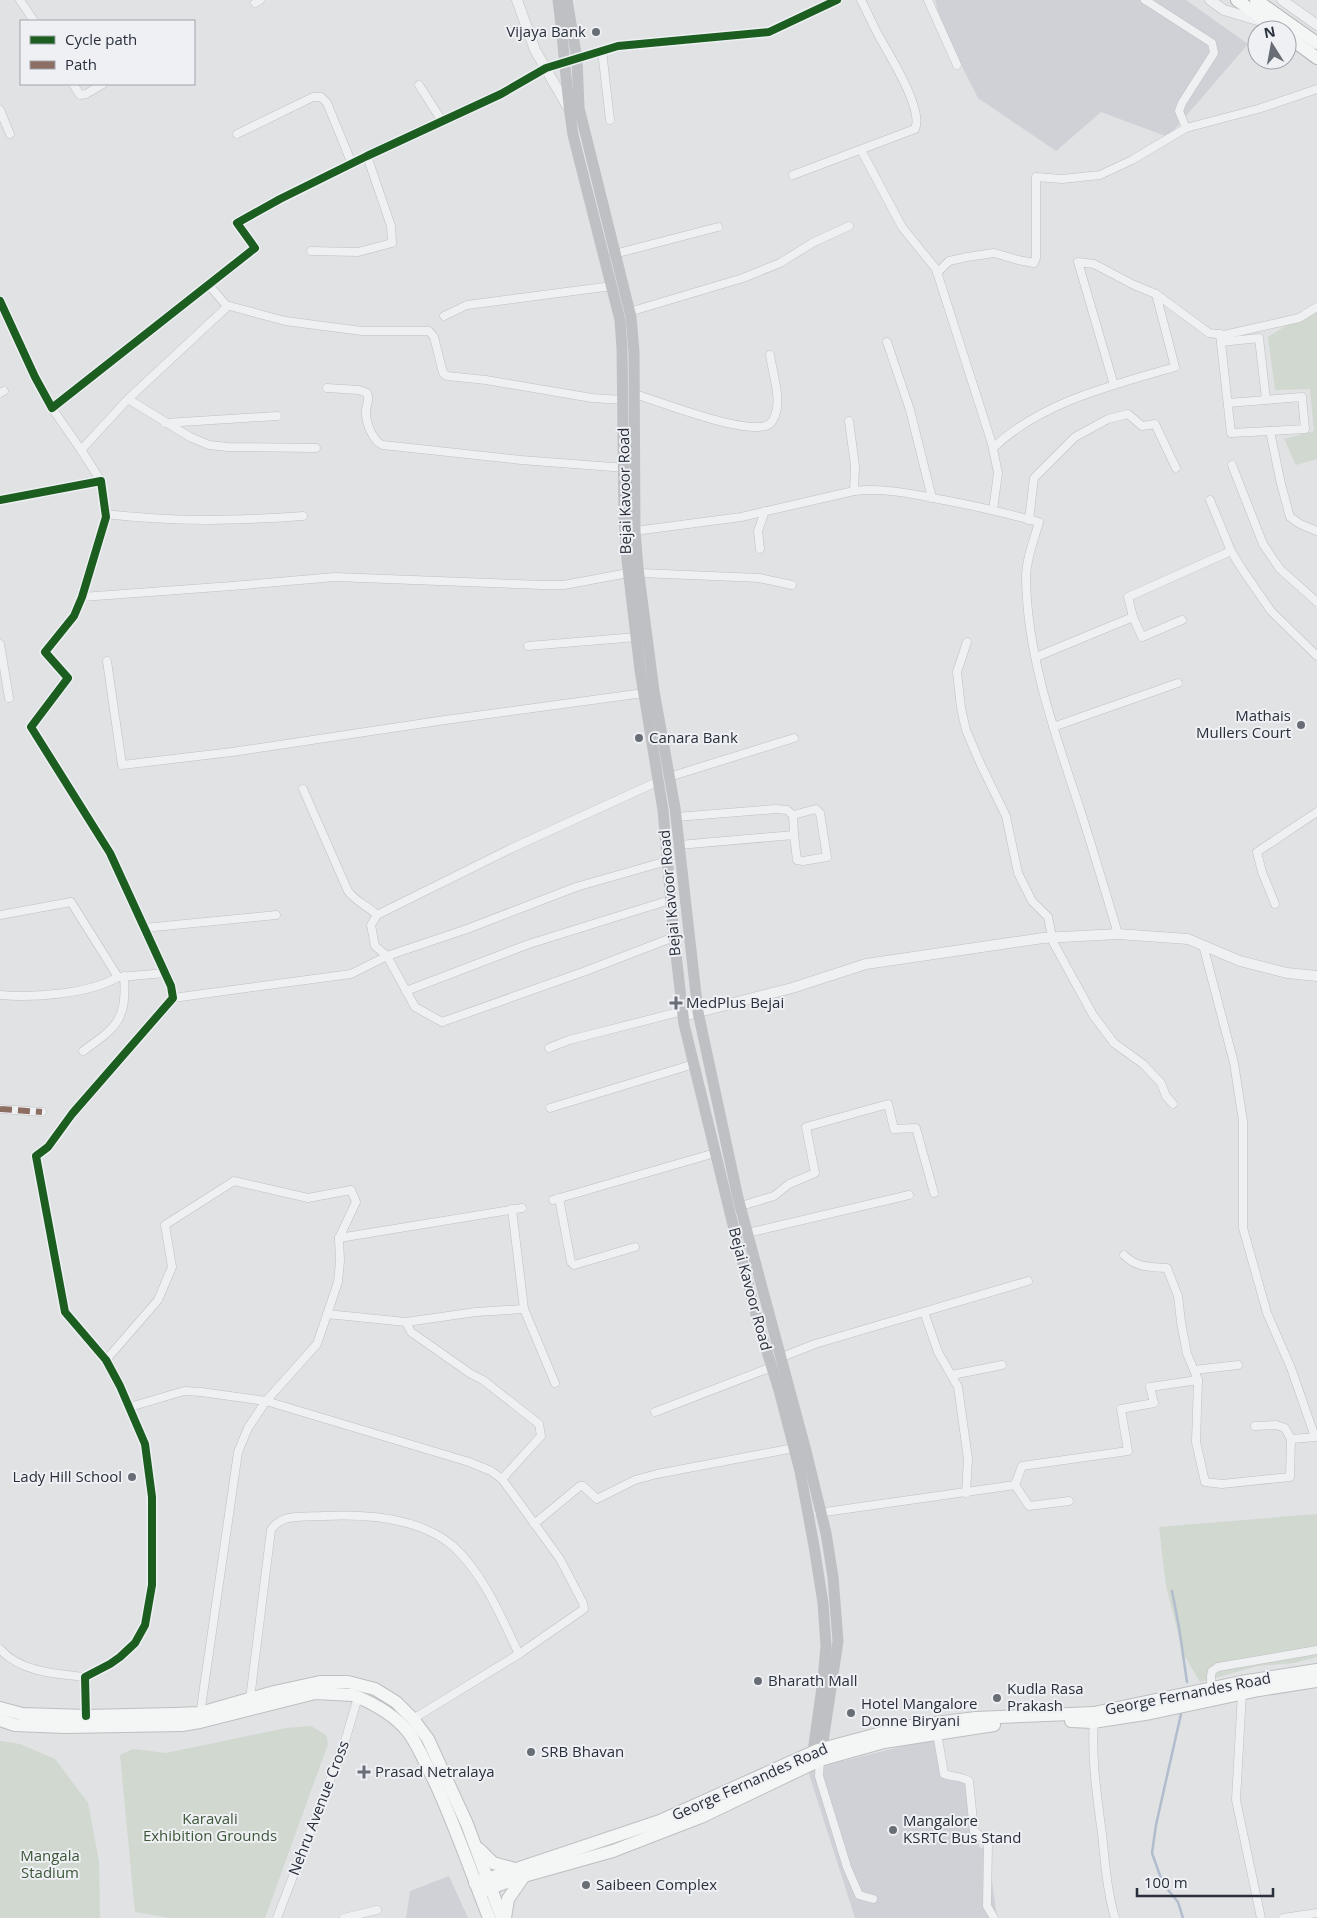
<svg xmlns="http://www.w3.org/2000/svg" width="1317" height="1918" viewBox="0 0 1317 1918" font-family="'Open Sans',sans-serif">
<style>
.built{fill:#cfd1d7}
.green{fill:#d0d8d0}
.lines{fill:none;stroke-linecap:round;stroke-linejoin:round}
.stream{stroke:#b1bdcd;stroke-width:2.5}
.minor-casing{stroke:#bec0c2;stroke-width:9}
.tertiary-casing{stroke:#bec0c2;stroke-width:11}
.primary-casing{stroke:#bdbfc2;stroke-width:14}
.trunk-casing{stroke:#b3b5b8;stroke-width:14}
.minor{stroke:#eff0f2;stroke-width:8}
.tertiary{stroke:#eff0f2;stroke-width:10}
.secondary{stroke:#bec0c4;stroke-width:11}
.primary{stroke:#f4f5f5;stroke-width:12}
.trunk{stroke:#f4f5f5;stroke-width:12}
.quiet{stroke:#8d6e63;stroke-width:6;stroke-dasharray:12 6;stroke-linecap:butt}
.cycleway-casing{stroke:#eef0f4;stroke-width:11}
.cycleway{stroke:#1b5e20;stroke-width:8}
.poi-dot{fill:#696e76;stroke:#eef0f4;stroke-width:2}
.labels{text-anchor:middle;stroke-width:4;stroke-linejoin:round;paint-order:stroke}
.poi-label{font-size:15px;fill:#292f3b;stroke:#eef0f4;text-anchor:start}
.street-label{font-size:15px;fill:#292f3b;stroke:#eef0f4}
.park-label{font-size:15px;fill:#3c5638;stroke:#eef0f4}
</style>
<rect width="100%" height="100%" fill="#e0e2e4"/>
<g class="built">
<path d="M935,0H1186L1248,44L1168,137L1101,112L1056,151L978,98L942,27Z"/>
<path d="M940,1737L946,1778L953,1781L969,1779L979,1847L988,1850L997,1918H855L808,1771L839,1762Z"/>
<path d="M449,1876L468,1918H406L410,1891Z"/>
</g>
<g class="green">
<path d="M1317,306V459L1296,465L1284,439L1314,431L1310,389L1275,390L1268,337Z"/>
<path d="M1317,1514V1657L1294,1663L1258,1666L1200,1682L1183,1653L1166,1586L1159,1527Z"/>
<path d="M311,1726L326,1735L328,1744L265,1918H171L135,1912L120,1755L133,1749L166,1753L286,1728Z"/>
<path d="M0,1741L20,1744L55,1759L88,1803L99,1861L100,1918H0Z"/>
</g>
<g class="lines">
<g class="stream">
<path d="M1172,1591L1179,1627L1187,1682"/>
<path d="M1181,1714L1156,1825L1152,1853L1163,1884L1178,1902L1183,1918"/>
</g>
<g class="minor-casing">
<g id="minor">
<path d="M20,0L34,21"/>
<path d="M928,0L957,65"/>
<path d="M1145,0L1212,43L1214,53L1182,103L1179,111L1186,128"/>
<path d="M255,3L260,0"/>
<path d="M602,51L610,120"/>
<path d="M73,84L80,95L86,94L103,84"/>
<path d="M419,85L442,121"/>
<path d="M0,110L10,134"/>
<path d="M237,134L313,97H321L327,103L352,164"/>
<path d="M861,150L902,227L936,269L992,444L998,473L993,510"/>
<path d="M793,175L915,129C924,110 890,56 880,38C873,26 868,13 861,0"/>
<path d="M311,251L358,252L392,243L391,226L367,156"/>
<path d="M614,254L718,227"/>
<path d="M937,273L949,261L967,257L994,253L1018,260L1034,263L1036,258V177L1062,179L1100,175L1132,160L1186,128L1258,109L1317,89"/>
<path d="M208,284L226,305L285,321L362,331H429L434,337L443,373L447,376L486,380L592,398L623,400"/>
<path d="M0,301L35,377L52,408L255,248L237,223L280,199L367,156L501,94L546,68L618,46L769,32L837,0"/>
<path d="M629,312L743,278L780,263L814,242L849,226"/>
<path d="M444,316L467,305L612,286"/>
<path d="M1220,334L1231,433L1270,431L1281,484L1290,517L1300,524L1317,531"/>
<path d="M887,342L910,410L932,498"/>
<path d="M1221,342L1259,338L1266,399"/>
<path d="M1114,385L1078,262L1094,264L1134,285L1156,294L1209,333L1224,335L1299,318L1317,307"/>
<path d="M327,388L359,390L367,393C371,401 365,405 366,413C366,423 373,442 383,445L521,460L626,468"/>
<path d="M0,393L4,391"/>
<path d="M635,394C662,403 741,433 765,426C771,425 775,418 776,412C781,398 772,370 770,355"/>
<path d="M128,399L228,306"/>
<path d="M1228,403L1302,397L1305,429L1270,431"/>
<path d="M52,408L81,450"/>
<path d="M849,421L855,466L854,491"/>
<path d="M165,423L277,416"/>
<path d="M993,448C1041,402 1113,385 1175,367L1156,294"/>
<path d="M1232,465L1263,544L1280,569L1317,602"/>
<path d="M101,481L81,450L128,399L190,437L209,445L228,447L316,448"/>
<path d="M0,500L101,481L106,517L82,597L74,616L45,652L68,678L31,727L110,853L171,986L173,998L72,1114L48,1147L36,1156L65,1312L106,1360L120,1386L145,1444L152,1497V1585L145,1625L135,1643L120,1657L110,1664L85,1677L86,1716"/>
<path d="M1210,500L1231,551L1240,566L1271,611L1317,656"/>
<path d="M105,514C173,522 234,521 303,516"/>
<path d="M1029,520L1034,478L1075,437L1108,419L1128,414L1142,426L1155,424L1176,468"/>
<path d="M635,531L741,517L854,491C883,488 909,493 938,499C972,505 1005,513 1039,522C1034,540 1026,559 1026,578C1027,655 1054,731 1078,803C1092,846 1105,890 1118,934"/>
<path d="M760,549L758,531L765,511"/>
<path d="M638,568L641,573L759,578L792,585"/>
<path d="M82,597L232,586L335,577L543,585H564L628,573"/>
<path d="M1133,617L1142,637L1182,620"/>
<path d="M967,642L957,672L961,708L966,730L981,765L1006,816L1018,873L1032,901L1048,917L1053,942L1093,1015L1114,1043L1143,1064L1161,1083L1166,1096L1173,1104"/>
<path d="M0,644L9,698"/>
<path d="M528,646L637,637"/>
<path d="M1036,657L1133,617L1128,597L1231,551"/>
<path d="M107,661L122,765L232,752L445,720L644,693"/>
<path d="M1053,727L1178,683"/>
<path d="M669,777L794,738"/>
<path d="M659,781L510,849L377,915L371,925L375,946L387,956L415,1007L442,1022L583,972L674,937"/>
<path d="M303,789L348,891C356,902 368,906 377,915"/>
<path d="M793,815L794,835"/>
<path d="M676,817L776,809L787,810L793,815L816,809L820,813L827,857L803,861L797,860L794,835L679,845"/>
<path d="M1275,904L1262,872L1257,852L1317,812"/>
<path d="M0,915L71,902L118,977C90,994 32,998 0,995"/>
<path d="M144,928L276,915"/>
<path d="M1203,945L1234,1063L1243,1121V1228L1267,1313L1291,1368L1315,1437"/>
<path d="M120,977L165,973"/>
<path d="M406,991L529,944L670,900"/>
<path d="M173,998L351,974L387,956L467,929L576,887L667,861"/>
<path d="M549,1048L569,1040L683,1011"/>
<path d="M83,1051C117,1027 127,1020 124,976"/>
<path d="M550,1108L694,1064"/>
<path d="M0,1109L42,1112"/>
<path d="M559,1198L571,1262L574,1265L635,1247"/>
<path d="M553,1200L715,1153"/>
<path d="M741,1206L774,1196L789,1184L815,1173L806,1127L888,1104L894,1129L916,1128L934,1193"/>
<path d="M512,1209L524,1309L555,1383"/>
<path d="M748,1233L909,1195"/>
<path d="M339,1238L522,1208"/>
<path d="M1124,1255C1137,1268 1150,1267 1167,1268L1178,1296L1181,1322L1187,1354L1194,1370"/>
<path d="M924,1312L938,1352L958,1387L968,1459L966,1493"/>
<path d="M327,1314L406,1322L476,1312L524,1309"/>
<path d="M406,1322L411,1332L471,1374L483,1380L539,1424L541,1436L502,1479"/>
<path d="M782,1357L815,1344L1028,1281"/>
<path d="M106,1360L158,1300L172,1267L165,1225L234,1181L308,1198L351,1190L356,1202L339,1238L340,1261L338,1282L317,1344L266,1401L248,1428L238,1452L200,1715"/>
<path d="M1238,1365L1194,1370L1198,1380L1196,1442L1205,1482L1222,1484L1290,1477L1291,1439L1285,1428L1276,1425L1255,1426"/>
<path d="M952,1375L1002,1365"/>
<path d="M130,1407L184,1391L201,1392L266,1401L469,1462L491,1471L502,1479L560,1559L583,1603L584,1609L519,1654L413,1719"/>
<path d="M655,1412L772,1367"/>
<path d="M1291,1439L1317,1437"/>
<path d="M1015,1485L1022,1466L1128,1451L1121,1409L1154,1403L1150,1387L1198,1380"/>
<path d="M818,1513L1015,1485L1029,1506L1069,1501"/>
<path d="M534,1524L580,1486H583L597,1499L635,1480L657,1474L794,1448"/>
<path d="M0,1649C20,1672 56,1674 85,1677"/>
<path d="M1211,1688V1676L1212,1671L1218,1667L1317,1650"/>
<path d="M1242,1693L1236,1800L1261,1918"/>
<path d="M250,1699L271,1530C281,1513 307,1517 324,1516C366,1514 420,1517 454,1547C484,1575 501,1617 519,1654"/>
<path d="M1094,1719C1091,1758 1097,1796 1102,1834C1105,1862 1107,1891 1115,1918"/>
<path d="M937,1733L944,1774C952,1777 961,1776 969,1781L974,1831L988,1842L987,1906L994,1918"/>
<path d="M820,1760L819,1776L847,1867L859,1895L873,1899"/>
<path d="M277,1918L345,1741L358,1697"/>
<path d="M344,1918L377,1910"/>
<path d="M1283,1918L1317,1913"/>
</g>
</g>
<g class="tertiary-casing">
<g id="tertiary">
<path d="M517,0L535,50L569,109"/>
<path d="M1210,0L1224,10L1264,22"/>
<path d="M1282,0L1317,25"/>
<path d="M683,1016L792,988L866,964L1043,938L1118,934L1188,939L1240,961L1287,973L1317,976"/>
</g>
</g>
<g class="primary-casing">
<g id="primary">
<path d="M0,1708L22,1714L86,1716L174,1714L200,1713L274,1692L320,1682H348L375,1689L396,1702L413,1719L428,1739L467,1824L502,1918"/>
<path d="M0,1720L15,1725L66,1727L182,1725L200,1722L315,1693L353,1695C373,1703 395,1715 409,1733C419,1747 426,1765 434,1780C455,1825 471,1872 489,1918"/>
<path d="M1071,1721L1093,1722L1151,1713L1259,1690L1317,1681"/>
<path d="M479,1849L493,1863L515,1869"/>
<path d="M475,1883L660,1821L818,1750L904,1727L976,1718L1094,1713L1241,1682L1317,1670"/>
<path d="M479,1892L524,1876L613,1851L701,1817L820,1760L884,1742L994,1725"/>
<path d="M505,1918L508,1899L524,1876"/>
</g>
</g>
<g class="trunk-casing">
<g id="trunk">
<path d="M1237,0L1279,30"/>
<path d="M1256,0L1317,43"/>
<path d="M1287,36L1317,58"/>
</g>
</g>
<use href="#minor" class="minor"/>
<use href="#tertiary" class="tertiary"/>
<g class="secondary">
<path d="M558,0C564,45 566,90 573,135L620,320L622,348L624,517L627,560L640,670L663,810L674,937L684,1024L732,1221L759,1326L779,1390L800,1471L814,1546L823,1603L826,1646L823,1680L812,1759"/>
<path d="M567,0L577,59L579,108L631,317L634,352L635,531L638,568L654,691L675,808L698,1012L738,1198L806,1451L826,1533L833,1577L838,1641L821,1755"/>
</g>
<use href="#primary" class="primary"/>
<use href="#trunk" class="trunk"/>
<path class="quiet" d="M0,1109L42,1112"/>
<g class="cycleway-casing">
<g id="cycleway">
<path d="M0,301L35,377L52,408L255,248L237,223L280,199L367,156L501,94L546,68L618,46L769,32L837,0"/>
<path d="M0,500L101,481L106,517L82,597L74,616L45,652L68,678L31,727L110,853L171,986L173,998L72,1114L48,1147L36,1156L65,1312L106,1360L120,1386L145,1444L152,1497V1585L145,1625L135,1643L120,1657L110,1664L85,1677L86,1716"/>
</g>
</g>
<use href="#cycleway" class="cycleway"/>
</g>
<g class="poi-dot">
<circle cx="596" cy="32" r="5"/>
<circle cx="1301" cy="725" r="5"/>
<circle cx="639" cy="738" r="5"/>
<path d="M673.5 995.5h5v5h5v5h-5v5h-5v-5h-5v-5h5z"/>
<circle cx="132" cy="1477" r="5"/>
<circle cx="758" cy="1681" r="5"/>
<circle cx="997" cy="1698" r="5"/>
<circle cx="851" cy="1713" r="5"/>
<circle cx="531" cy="1752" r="5"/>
<path d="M361.5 1764.5h5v5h5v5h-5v5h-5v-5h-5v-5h5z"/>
<circle cx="893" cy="1830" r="5"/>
<circle cx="586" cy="1885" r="5"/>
</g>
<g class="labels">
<g class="poi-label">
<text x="586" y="37" text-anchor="end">Vijaya Bank</text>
<text x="1291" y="721" text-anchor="end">Mathais<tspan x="1291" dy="17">Mullers Court</tspan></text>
<text x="649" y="743">Canara Bank</text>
<text x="686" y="1008">MedPlus Bejai</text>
<text x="122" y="1482" text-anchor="end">Lady Hill School</text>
<text x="768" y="1686">Bharath Mall</text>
<text x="1007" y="1694">Kudla Rasa<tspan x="1007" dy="17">Prakash</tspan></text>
<text x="861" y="1709">Hotel Mangalore<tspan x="861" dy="17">Donne Biryani</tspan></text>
<text x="541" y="1757">SRB Bhavan</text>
<text x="375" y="1777">Prasad Netralaya</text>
<text x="903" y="1826">Mangalore<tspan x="903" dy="17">KSRTC Bus Stand</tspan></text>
<text x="596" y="1890">Saibeen Complex</text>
</g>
<g class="street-label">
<text transform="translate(625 491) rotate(-91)" y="5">Bejai Kavoor Road</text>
<text transform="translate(670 893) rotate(-95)" y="5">Bejai Kavoor Road</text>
<text transform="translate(750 1289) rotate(75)" y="5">Bejai Kavoor Road</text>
<text transform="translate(1188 1694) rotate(-11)" y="5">George Fernandes Road</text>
<text transform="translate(750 1782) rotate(-24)" y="5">George Fernandes Road</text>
<text transform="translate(319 1808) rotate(-69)" y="5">Nehru Avenue Cross</text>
</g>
<g class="park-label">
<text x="210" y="1824">Karavali<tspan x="210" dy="17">Exhibition Grounds</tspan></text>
<text x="50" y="1861">Mangala<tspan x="50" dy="17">Stadium</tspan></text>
</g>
</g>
<rect x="20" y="20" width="175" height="65" fill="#eef0f4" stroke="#9fa3aa"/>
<rect x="30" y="36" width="25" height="8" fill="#1b5e20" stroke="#9fa3aa"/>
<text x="65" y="45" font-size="15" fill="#292f3b">Cycle path</text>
<rect x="30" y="61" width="25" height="8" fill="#8d6e63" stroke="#9fa3aa"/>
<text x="65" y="70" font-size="15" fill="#292f3b">Path</text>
<g transform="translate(1272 45) rotate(349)"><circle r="24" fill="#eef0f4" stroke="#9fa3aa"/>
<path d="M0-4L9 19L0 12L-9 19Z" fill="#696e76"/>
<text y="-8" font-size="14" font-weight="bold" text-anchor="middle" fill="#292f3b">N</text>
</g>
<path d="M1137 1888v8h136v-8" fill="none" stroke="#292f3b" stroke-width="2.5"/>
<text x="1144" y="1888" font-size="15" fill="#292f3b" stroke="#eef0f4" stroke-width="4" paint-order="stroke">100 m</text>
</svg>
